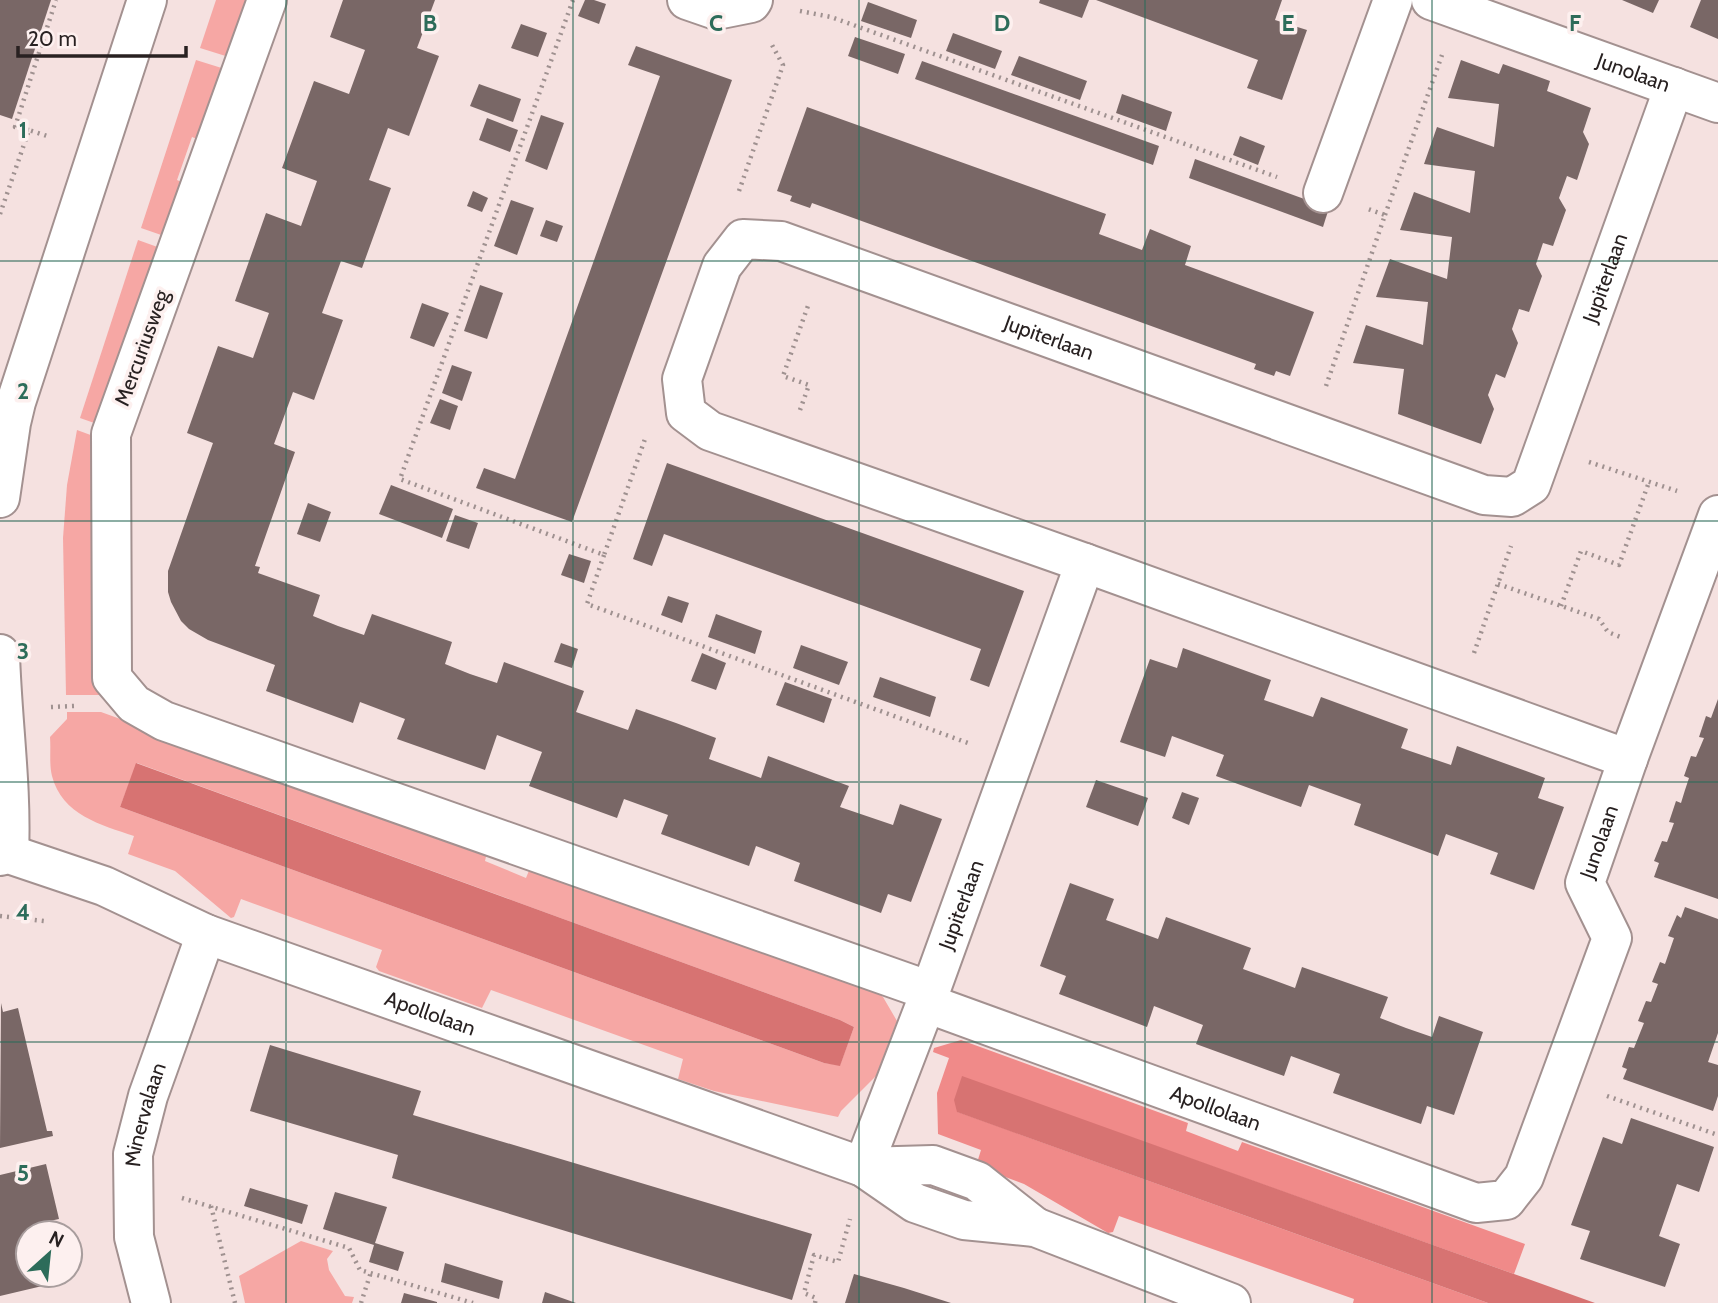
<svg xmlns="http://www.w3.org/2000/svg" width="1718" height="1303" viewBox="0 0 1718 1303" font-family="Cabin,sans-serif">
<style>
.green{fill:#f6a7a4;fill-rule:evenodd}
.forest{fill:#f08a89}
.water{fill:#d77372}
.building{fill:#796766}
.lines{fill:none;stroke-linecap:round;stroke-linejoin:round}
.minor-casing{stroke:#a39190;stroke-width:42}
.path{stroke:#9f9190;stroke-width:4.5;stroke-dasharray:2 5;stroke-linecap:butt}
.minor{stroke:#fff;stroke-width:38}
.grid{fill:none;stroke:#2d6c5a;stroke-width:2;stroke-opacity:0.55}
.labels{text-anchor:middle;stroke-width:7;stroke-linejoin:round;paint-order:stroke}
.street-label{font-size:21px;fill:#282121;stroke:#fdf0ef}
.grid-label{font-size:23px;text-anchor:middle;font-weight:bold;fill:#2d6c5a;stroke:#fdf0ef;stroke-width:7;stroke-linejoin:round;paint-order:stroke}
</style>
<rect width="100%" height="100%" fill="#f5e1e0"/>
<g class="green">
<path d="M216,0H253L232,58L200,48Z"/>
<path d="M196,60L228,70L202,141L192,137L177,180L186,184L167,237L141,228Z"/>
<path d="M138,240L163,249L100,425L80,418Z"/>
<path d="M77,430L96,437L100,695H66L63,538L67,485Z"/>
<path d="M67,712H101L487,852L485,861L526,878L530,868L879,994L883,997L897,1021L876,1076L841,1111L838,1117L714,1091L678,1079L683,1059L491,990L482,1008L379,971L376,967L382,950L241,899L234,917L231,918L175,871L128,854L134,836C101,825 62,815 52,776C49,764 51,750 50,737L67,719ZM137,763L840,1020L854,1027L840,1065L824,1063L120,807Z"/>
<path d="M301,1241L333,1251L327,1259L329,1270L345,1296L354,1297L352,1303H245L239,1276Z"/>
</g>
<path class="forest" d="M961,1040L1188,1123L1186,1131L1238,1151L1242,1142L1525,1244L1514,1274L962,1077L958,1112L1488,1303H1353L1354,1299L1119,1216L1113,1232L1108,1233L1024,1184L976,1166L981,1150L938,1134L937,1093L949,1058L933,1052L934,1048Z"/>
<g class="water">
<path d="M136,763L840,1020L854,1027L840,1066L824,1063L120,807Z"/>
<path d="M962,1076L1514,1274L1595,1303H1488L957,1112L954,1100Z"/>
</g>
<g class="building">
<path d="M0,0H51L12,119L0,115Z"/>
<path d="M343,0H435L417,48L439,56L409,136L388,128L369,180L391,188L362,268L341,261L322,313L343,320L314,400L293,392L274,444L295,452L255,566L260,567L258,573L320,595L313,616L338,626L364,635L372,614L452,642L445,664L470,674L497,683L504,662L584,691L576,712L628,730L636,709L676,723L716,738L709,759L761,778L768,756L849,786L840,807L893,825L900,804L942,819L911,902L888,894L881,913L794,881L800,863L756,846L749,866L661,834L668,815L624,799L617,818L529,786L542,752L497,735L485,770L397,739L405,719L360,702L353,723L266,691L275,665L208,640L189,629L181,621L171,602L168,592V571L213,443L187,433L218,346L253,358L269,313L235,301L266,213L301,226L317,181L282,168L314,81L349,94L365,50L330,37Z"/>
<path d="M585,0H594L606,4L599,24L578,16Z"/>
<path d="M1040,0H1089L1082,18L1039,3Z"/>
<path d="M1096,0H1282L1275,20L1307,30L1282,100L1247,88L1258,60Z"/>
<path d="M1622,0H1659L1653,13Z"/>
<path d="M1701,0H1718V39L1690,27Z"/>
<path d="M868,2L917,20L911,38L861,21Z"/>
<path d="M521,24L547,33L538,57L511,48Z"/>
<path d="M953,33L1002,51L995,69L946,51Z"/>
<path d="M855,37L905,54L898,74L848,56Z"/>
<path d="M636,46L732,80L572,522L476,488L484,468L515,479L550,383L660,76L628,65Z"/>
<path d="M1019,56L1087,81L1080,100L1011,75Z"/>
<path d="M1461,60L1499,74L1503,64L1550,81L1547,91L1591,108L1583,132L1589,144L1577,180L1567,176L1559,198L1566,210L1553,246L1543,243L1536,264L1542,276L1529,312L1519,309L1512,329L1518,343L1505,378L1496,374L1488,395L1494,409L1481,444L1398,414L1404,369L1353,363L1366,325L1423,345L1428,302L1376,297L1390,259L1447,279L1452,237L1400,230L1414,192L1470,213L1475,171L1424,164L1437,127L1494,147L1499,104L1448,98Z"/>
<path d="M922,61L1159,146L1153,165L915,79Z"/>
<path d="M479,84L521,99L513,122L470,106Z"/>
<path d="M1122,94L1172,112L1166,131L1116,113Z"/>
<path d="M807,107L1106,214L1099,234L1142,250L1150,229L1191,246L1185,265L1314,312L1290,376L1276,371L1274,376L1254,369L1256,364L812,203L810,208L790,201L792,196L777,191Z"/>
<path d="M541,115L564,123L547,170L525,161Z"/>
<path d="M487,118L518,130L510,152L479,140Z"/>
<path d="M1240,136L1265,146L1258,165L1233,155Z"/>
<path d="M1195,159L1329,208L1323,227L1189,178Z"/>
<path d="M473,191L488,198L482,212L467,206Z"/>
<path d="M511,200L534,208L517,255L494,246Z"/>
<path d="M546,220L563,226L557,242L540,236Z"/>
<path d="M480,285L503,293L487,339L464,331Z"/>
<path d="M422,303L449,313L434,347L410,338Z"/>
<path d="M452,365L472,372L462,401L442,393Z"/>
<path d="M440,399L458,406L450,430L430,423Z"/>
<path d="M667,463L1024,591L989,687L970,680L981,649L886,614L664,534L652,566L633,559Z"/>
<path d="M391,485L453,509L442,538L379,514Z"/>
<path d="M308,503L331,512L320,542L297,534Z"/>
<path d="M455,515L478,523L469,549L446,541Z"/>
<path d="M569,554L591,561L584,583L561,575Z"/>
<path d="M668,596L689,603L682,623L661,615Z"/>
<path d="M716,614L762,631L755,654L708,637Z"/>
<path d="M561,643L578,649L572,668L554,662Z"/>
<path d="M801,645L848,662L839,685L793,668Z"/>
<path d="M1183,648L1271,680L1264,700L1313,717L1321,697L1408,729L1401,748L1451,765L1457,746L1545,778L1538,798L1564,807L1534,890L1490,874L1498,853L1446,834L1438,856L1354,825L1361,804L1309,785L1301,807L1216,776L1224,755L1172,736L1165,757L1120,742L1150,659L1177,668Z"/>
<path d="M702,653L726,663L716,690L691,681Z"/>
<path d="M880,677L936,697L930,717L873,697Z"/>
<path d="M785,682L832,699L824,723L776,705Z"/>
<path d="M1718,699V899L1654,877L1659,863L1654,861L1662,841L1667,842L1674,823L1669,822L1676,801L1681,803L1685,790L1689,778L1684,776L1691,756L1696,757L1704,738L1699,737L1706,716L1711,718Z"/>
<path d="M1096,780L1148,798L1138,826L1086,807Z"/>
<path d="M1182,792L1199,798L1189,825L1172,818Z"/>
<path d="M1070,883L1114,899L1106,920L1158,939L1166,917L1251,948L1243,969L1295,988L1302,967L1388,997L1380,1018L1406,1028L1432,1037L1439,1016L1483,1032L1454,1115L1427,1106L1421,1124L1333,1093L1340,1074L1291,1056L1284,1076L1196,1044L1203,1025L1154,1006L1147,1027L1059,994L1066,976L1040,966Z"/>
<path d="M1685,907L1718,919V1033L1708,1062L1718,1065V1096L1713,1111L1623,1079L1627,1069L1622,1067L1629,1047L1634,1048L1644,1023L1638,1021L1646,1001L1651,1002L1658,984L1652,982L1660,962L1665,964L1674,938L1668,936L1677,915L1681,918Z"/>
<path d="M1,1003L3,1012L18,1008L47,1131H52L53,1136L0,1148Z"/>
<path d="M270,1045L421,1091L413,1115L812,1234L792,1300L392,1178L398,1155L250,1111Z"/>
<path d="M1631,1118L1714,1147L1699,1192L1677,1184L1659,1236L1680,1244L1665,1287L1580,1259L1590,1231L1571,1225L1603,1137L1622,1144Z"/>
<path d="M46,1164L59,1219L40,1223L43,1233H28V1275H53L55,1283L0,1296V1175Z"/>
<path d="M250,1188L308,1205L302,1224L244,1206Z"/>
<path d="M335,1192L387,1207L375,1243L404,1252L398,1271L369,1262L374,1245L323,1229Z"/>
<path d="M445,1263L503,1281L499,1299L441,1282Z"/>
<path d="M854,1274L904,1288L951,1303H845Z"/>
<path d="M545,1292L576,1303H542Z"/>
<path d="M404,1293L437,1302V1303H401Z"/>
</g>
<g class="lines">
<g class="minor-casing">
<g id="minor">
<path d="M267,0L111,434L112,678L134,704L164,721L930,991"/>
<path d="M687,0L716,10L751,3L753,0"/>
<path id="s1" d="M1431,0L1718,103"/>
<path d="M1323,193L1393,0"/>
<path d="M0,498L11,423L16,402L147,0"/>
<path d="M0,654C2,721 12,787 9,854"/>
<path id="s2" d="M1628,759L1085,563L710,431L686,413L682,379L722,266L743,239L781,241L1484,495L1512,497L1531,485L1674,87"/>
<path id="s3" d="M0,856L9,854L104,886L206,934L863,1167L915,1203L964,1220L1035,1227L1231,1303"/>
<path id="s4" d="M926,1003L1476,1203L1506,1200L1524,1177L1612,938L1585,883L1628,759L1718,515"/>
<path id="s5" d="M863,1167L926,1003L1085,563"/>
<path d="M863,1167L933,1165L977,1181L1035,1227"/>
<path id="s6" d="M151,1303L134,1237L133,1154L148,1096L206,934"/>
</g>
</g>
<g class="path">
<path d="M573,0L400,479L604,555L645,439"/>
<path d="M800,11L831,17L1277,177"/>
<path d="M29,130L15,127L56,0"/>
<path d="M739,191L783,65L772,45"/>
<path d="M0,214L29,130L50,137"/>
<path d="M1385,215L1442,55"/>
<path d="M1326,386L1385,215L1368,209"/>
<path d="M800,410L809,385L783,376L809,303"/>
<path d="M1589,462L1677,491"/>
<path d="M604,555L587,604L968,743"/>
<path d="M1498,584L1599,619L1608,632L1623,638"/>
<path d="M1561,606L1581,551L1619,565L1649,482"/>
<path d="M1474,653L1511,546"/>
<path d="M51,707L74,706"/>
<path d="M0,916L44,921"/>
<path d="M1607,1096L1718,1135"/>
<path d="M182,1198L349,1248L360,1270L473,1303"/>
<path d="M211,1206L235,1303"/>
<path d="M361,1303L371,1272"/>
<path d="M815,1303L816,1298L804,1293L814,1255L838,1262L850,1219"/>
</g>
<use href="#minor" class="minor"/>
</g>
<path class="grid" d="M286,0V1303M573,0V1303M859,0V1303M1145,0V1303M1432,0V1303M0,261H1718M0,521H1718M0,782H1718M0,1042H1718"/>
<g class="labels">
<g class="street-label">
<text dy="7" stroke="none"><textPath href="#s1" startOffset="215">Junolaan</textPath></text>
<text dy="7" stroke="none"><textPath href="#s2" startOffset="2249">Jupiterlaan</textPath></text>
<text dy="7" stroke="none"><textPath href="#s2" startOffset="1516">Jupiterlaan</textPath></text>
<text transform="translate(142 348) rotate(-70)" y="7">Mercuriusweg</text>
<text dy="7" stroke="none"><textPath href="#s4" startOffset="1004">Junolaan</textPath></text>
<text dy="7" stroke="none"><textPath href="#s5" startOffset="280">Jupiterlaan</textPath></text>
<text dy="7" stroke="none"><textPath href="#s3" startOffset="460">Apollolaan</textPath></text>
<text dy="7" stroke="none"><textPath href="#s4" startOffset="308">Apollolaan</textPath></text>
<text dy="7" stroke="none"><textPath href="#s6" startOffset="192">Minervalaan</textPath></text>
</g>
</g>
<g class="grid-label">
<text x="430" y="31">B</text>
<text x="716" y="31">C</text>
<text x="1002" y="31">D</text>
<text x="1288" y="31">E</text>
<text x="1575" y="31">F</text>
<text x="23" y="138">1</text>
<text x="23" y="399">2</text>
<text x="23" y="659">3</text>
<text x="23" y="920">4</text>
<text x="23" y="1181">5</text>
</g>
<g transform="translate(49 1254) rotate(27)"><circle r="33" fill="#fdf0ef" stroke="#a89d9d" stroke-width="2"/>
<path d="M0-5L12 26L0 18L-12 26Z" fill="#2d6c5a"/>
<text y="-10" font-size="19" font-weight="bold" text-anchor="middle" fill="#282121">N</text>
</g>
<path d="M18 46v10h168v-10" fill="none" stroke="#282121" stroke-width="3.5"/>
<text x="28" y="46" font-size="21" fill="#282121" stroke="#fdf0ef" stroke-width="5" paint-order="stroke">20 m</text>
</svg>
